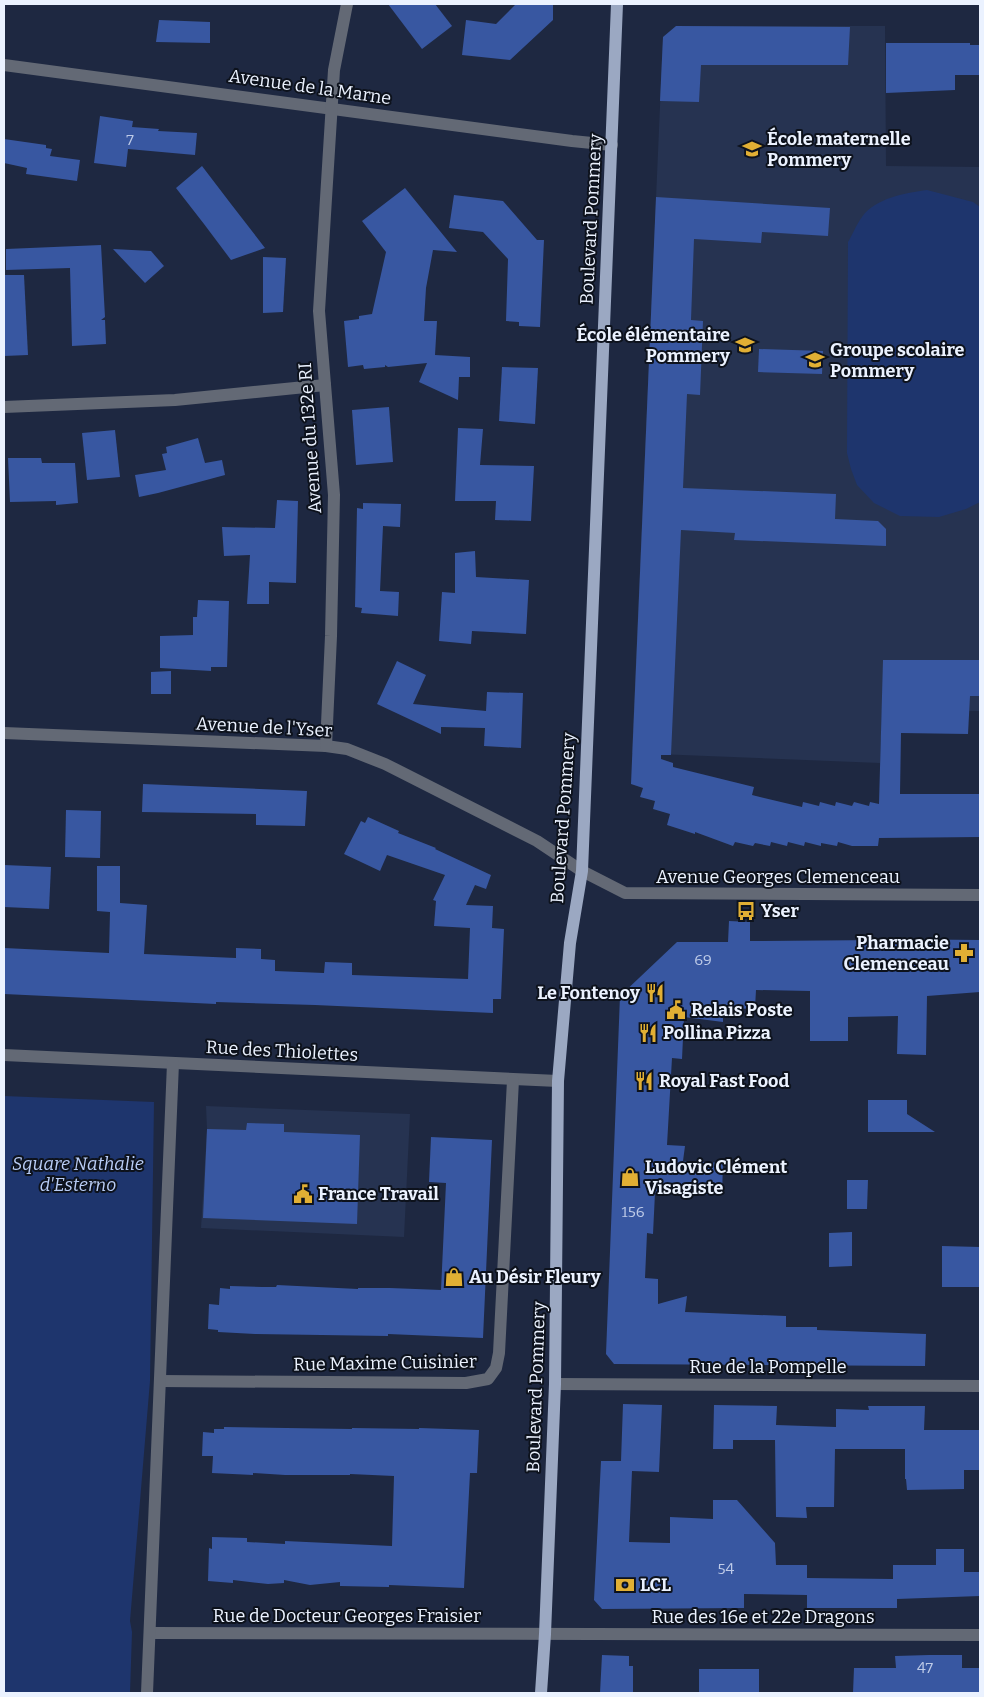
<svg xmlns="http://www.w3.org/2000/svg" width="984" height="1697" viewBox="0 0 984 1697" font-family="Bitter,serif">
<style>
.built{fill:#263351}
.green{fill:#1e356d}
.building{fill:#3857a1}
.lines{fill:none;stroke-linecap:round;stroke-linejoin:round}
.street{stroke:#636975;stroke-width:12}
.primary{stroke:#9ba8c2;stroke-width:12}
.labels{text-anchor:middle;stroke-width:4;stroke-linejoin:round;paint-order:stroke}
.number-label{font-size:15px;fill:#becbe8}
.street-label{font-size:18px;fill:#ebf2ff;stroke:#0d121c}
.poi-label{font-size:18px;font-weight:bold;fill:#ebf2ff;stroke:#0d121c;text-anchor:start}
.park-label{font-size:18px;font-style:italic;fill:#b9cdf6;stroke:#0d121c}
</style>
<rect width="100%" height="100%" fill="#1e2841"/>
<g class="built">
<path d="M677,26H885L886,166L980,167V711L882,710L880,763L632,753L663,37Z"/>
<path d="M206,1106L410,1114L404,1237L201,1228L207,1129Z"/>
</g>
<g class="green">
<path d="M927,190L973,202L980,207V502L966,509L939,517L900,516L874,503L857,485L851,469L847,453L848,242C853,234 856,225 862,217C875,198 906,193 927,190Z"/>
<path d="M4,1096L154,1102L150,1381L130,1621L132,1632L130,1693H4Z"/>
</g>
<g class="building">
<path d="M388,4H435L452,26L422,49Z"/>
<path d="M516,4H553V20L510,60L462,55L466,20L496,24Z"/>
<path d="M159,20L210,22V43L156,42Z"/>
<path d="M676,26L850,27L848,65H701L699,102L660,101L663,37Z"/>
<path d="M886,43H970V45H980V75H955V90L886,93Z"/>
<path d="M100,116L133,121L132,127L159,129L158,131L197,133L195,155L128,149L126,167L94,163Z"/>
<path d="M4,139L46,145V148L52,149L50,156L80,160L77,181L26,174L27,168L4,163Z"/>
<path d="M202,166L231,204L265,248L231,260L204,224L176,188Z"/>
<path d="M405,188L457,252L433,250L426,288L424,321H437L435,355L470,357V377H459L458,400L419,382L427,363L388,367L385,365V367L364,369L363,365L348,367L344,321L359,319V316L372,314L386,252L362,221Z"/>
<path d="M454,195L503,201L537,240H544L540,327L519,326V322L506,321L508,259L483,232L449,228Z"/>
<path d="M656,197L830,208L828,236L762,232L761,243L694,239L691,320L703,321L700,395L687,394L683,488L836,494L835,519L878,521L886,529V546L734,540L735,533L681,530L671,755H661V759L673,763V767L754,787L752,795L802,807L803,802L819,806L820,802L835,806L836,802L852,806L854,802L869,806L870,802L879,804L883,660H980V696H970L968,734L901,733L900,794H980V837L879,838L878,846H852L838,842L837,846L821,843V846L805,842L804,846L788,842L787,846L771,842L770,846L755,843L753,846L735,842L733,846L695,832V834L667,825L670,814L653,809L655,801L640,797L643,788L631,784Z"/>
<path d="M101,245L105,317L101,320H105L106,344L72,346L70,268L6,270V249Z"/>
<path d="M113,249L151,251L164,266L145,283Z"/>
<path d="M263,257L286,258L283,312L263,313Z"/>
<path d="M4,275H24L28,355L4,356Z"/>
<path d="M759,349L823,351L822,374L758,372Z"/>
<path d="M502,367L538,368L535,424L499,421Z"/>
<path d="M389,407L393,462L356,465L352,410Z"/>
<path d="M458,428L483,429L480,465L534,466L531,521L495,520L496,501H455Z"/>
<path d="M115,430L120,477L87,480L82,433Z"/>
<path d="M198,438L205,463L222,460L225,475L158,493L139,497L135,475L166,470L162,454L167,453L166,447Z"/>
<path d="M8,458H41L42,463H75L78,503L56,505V501L10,502Z"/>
<path d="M277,500L298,501L296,583L269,582V604H247L250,555L224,556L222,527L275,528Z"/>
<path d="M363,503L401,504L400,527L383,526L380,591L399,592L398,616L361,613L362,608L355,607L357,508L363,509Z"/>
<path d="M475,551L476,577L529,580L526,634L472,631L471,644L439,641L442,592L455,593V553Z"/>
<path d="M198,600L229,601L227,667H211V671L160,668V636L193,635V617H197Z"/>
<path d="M397,661L426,675L413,704L486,711L487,692L523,693L521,748L484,746L485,728L441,727V734L377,704Z"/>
<path d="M171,671V694H151V672Z"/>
<path d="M143,784L307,791L305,826L256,825V814L142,812Z"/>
<path d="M66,810L101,811L100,858L65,857Z"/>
<path d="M368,817L399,831L398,833L436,848L435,849L491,875L486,889L475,885L466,905L493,906L492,928L504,929L501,999H493V1013L315,1005L216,1002V1004L4,994V948L109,953L110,912L97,911V866H120V903L147,905L144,954L236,958V948L261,949V959L275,960V971L324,973L325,962L352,963V975L468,979L470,928L434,926L436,901L433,900L445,875L387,855L380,871L344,854L361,821L365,823Z"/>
<path d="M4,865L51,867L49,909L4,907Z"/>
<path d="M729,921L750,922V941L881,940V939L980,940V992L927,996L926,1055L897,1054L898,1016L848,1017V1041H810V991L756,990L755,1008L723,1010V1022L684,1017L682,1059L672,1058L667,1145L685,1146L683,1161L723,1163L722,1195L655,1193L653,1234L647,1233L645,1278L658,1279V1304L687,1296L685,1312L786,1316V1327H817V1330L926,1334L925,1366L614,1364L606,1354L620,996L677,942H728Z"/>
<path d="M868,1100H907V1114L935,1132H868Z"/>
<path d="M247,1123L284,1124V1132L360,1135L357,1224L203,1218L207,1129L246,1130Z"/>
<path d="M431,1137L492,1140L483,1338L388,1334V1336L255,1334L218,1332V1330L208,1329L209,1304L219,1305L220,1288L230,1289V1286L262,1287H276L277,1285L358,1289V1288H390L441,1290L446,1183L429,1182Z"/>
<path d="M847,1180H868L867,1209H847Z"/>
<path d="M852,1232V1266L829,1267V1233Z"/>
<path d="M942,1246L980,1247L979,1287H942Z"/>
<path d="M623,1404L662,1405L659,1472L632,1471L629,1542L670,1543V1517L713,1519V1500H737L775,1543L776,1565H807V1595L744,1594V1608L602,1609L594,1600L601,1461H621Z"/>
<path d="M714,1405L777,1406L776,1425L836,1427V1409L869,1410L868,1406H925L924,1430H980V1470H964V1489L907,1490L906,1479H905V1449H835L834,1507H806L807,1518L776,1517L775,1440H733V1449H713Z"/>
<path d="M224,1427L352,1429V1428L419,1429V1428L479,1430L477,1473H470L464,1588L389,1585V1587L340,1586V1582L310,1585L284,1580V1583L268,1584L233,1580V1583L208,1581L209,1548L212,1549V1537L247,1538V1542L285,1544V1541L392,1546L394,1476L350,1474V1475H285L253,1473V1475L212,1473L213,1456H202L203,1432L214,1433V1429H224Z"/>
<path d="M936,1549H964V1572H980V1596L897,1599V1608H807V1578L893,1579V1565H936Z"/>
<path d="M602,1655L629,1656V1666H633V1693H600Z"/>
<path d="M929,1655H962V1668H980V1693H853L854,1668H896L895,1656Z"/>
<rect x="699" y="1669" width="60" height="24"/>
</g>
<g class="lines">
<g class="street">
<path d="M4,65L572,141L612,145"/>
<path d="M4,407L175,400L325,385"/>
<path d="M4,733L326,746L347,749L385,764L537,841L582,871L625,893L980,895"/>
<path d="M326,746L331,636L334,495L319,311L334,70L347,4"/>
<path d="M4,1055L558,1081"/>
<path d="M160,1381L466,1383L488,1379L496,1368L499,1353L513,1080"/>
<path d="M555,1384L980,1386"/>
<path d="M150,1633L980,1635"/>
<path d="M147,1693L173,1063"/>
</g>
<path class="primary" d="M541,1693L545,1634L555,1384L558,1081L570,943L582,871L617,4"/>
</g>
<defs>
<g id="school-bare" transform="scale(1.5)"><path d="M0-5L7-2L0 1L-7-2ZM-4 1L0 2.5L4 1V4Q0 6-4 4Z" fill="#e1af34" stroke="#0d121c" stroke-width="2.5" paint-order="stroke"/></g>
<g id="bus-bare" transform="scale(1.5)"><path d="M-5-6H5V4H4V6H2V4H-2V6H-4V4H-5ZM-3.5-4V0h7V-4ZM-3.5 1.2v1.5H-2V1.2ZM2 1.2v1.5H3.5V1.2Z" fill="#e1af34" stroke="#0d121c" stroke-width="2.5" paint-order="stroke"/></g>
<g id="pharmacy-bare" transform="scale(1.5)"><path d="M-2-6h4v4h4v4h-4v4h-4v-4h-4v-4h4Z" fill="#e1af34" stroke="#0d121c" stroke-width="2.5" paint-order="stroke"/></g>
<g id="restaurant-bare" transform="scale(1.5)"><path d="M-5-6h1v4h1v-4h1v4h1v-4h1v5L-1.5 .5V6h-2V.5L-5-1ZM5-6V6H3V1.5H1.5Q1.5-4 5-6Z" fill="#e1af34" stroke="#0d121c" stroke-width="2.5" paint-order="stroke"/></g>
<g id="civic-bare" transform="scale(1.5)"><path d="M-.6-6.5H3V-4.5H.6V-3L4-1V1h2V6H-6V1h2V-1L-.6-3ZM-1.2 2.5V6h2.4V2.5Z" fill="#e1af34" stroke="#0d121c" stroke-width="2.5" paint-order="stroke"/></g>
<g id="shop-bare" transform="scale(1.5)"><path d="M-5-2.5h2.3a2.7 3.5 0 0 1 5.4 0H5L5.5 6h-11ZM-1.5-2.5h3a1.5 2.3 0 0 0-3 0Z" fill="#e1af34" stroke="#0d121c" stroke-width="2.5" paint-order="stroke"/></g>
<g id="bank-bare" transform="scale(1.5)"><path d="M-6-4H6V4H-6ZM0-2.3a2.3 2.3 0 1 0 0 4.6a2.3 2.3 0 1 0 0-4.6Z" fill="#e1af34" stroke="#0d121c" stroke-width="2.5" paint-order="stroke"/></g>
</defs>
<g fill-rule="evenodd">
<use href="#school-bare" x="752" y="149"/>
<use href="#school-bare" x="745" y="345"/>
<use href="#school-bare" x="815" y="360"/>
<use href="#bus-bare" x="746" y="911"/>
<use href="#pharmacy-bare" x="964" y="953"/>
<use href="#restaurant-bare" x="655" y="993"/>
<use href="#civic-bare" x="676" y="1010"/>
<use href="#restaurant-bare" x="648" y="1033"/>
<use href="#restaurant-bare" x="644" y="1081"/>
<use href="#shop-bare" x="630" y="1177"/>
<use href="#civic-bare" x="303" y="1194"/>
<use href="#shop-bare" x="454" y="1277"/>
<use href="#bank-bare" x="625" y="1585"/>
</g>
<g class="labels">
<g class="number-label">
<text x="130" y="145">7</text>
<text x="703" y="965">69</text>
<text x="633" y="1217">156</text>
<text x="726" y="1574">54</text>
<text x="925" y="1673">47</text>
</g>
<g class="street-label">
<text transform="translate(310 87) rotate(8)" y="6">Avenue de la Marne</text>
<text transform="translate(591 219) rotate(-87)" y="6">Boulevard Pommery</text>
<text transform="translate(310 438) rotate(-94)" y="6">Avenue du 132e RI</text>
<text transform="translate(264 727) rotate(3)" y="6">Avenue de l'Yser</text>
<text transform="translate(563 818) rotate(-86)" y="6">Boulevard Pommery</text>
<text x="778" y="883">Avenue Georges Clemenceau</text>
<text transform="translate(282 1051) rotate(3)" y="6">Rue des Thiolettes</text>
<text transform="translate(385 1363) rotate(-1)" y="6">Rue Maxime Cuisinier</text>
<text x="768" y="1373">Rue de la Pompelle</text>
<text transform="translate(536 1387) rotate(-88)" y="6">Boulevard Pommery</text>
<text x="347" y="1622">Rue de Docteur Georges Fraisier</text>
<text x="763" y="1623">Rue des 16e et 22e Dragons</text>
</g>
<g class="poi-label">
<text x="767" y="145">École maternelle<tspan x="767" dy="21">Pommery</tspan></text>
<text x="730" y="341" text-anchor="end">École élémentaire<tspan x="730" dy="21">Pommery</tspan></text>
<text x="830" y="356">Groupe scolaire<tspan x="830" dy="21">Pommery</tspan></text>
<text x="761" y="917">Yser</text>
<text x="949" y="949" text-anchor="end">Pharmacie<tspan x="949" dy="21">Clemenceau</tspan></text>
<text x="640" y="999" text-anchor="end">Le Fontenoy</text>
<text x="691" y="1016">Relais Poste</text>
<text x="663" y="1039">Pollina Pizza</text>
<text x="659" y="1087">Royal Fast Food</text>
<text x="645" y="1173">Ludovic Clément<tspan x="645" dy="21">Visagiste</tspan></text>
<text x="318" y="1200">France Travail</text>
<text x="469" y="1283">Au Désir Fleury</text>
<text x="640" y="1591">LCL</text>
</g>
<g class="park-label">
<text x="78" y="1170">Square Nathalie<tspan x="78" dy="21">d'Esterno</tspan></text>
</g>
</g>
<rect width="984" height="1697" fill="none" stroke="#ebf2ff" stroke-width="10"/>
</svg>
